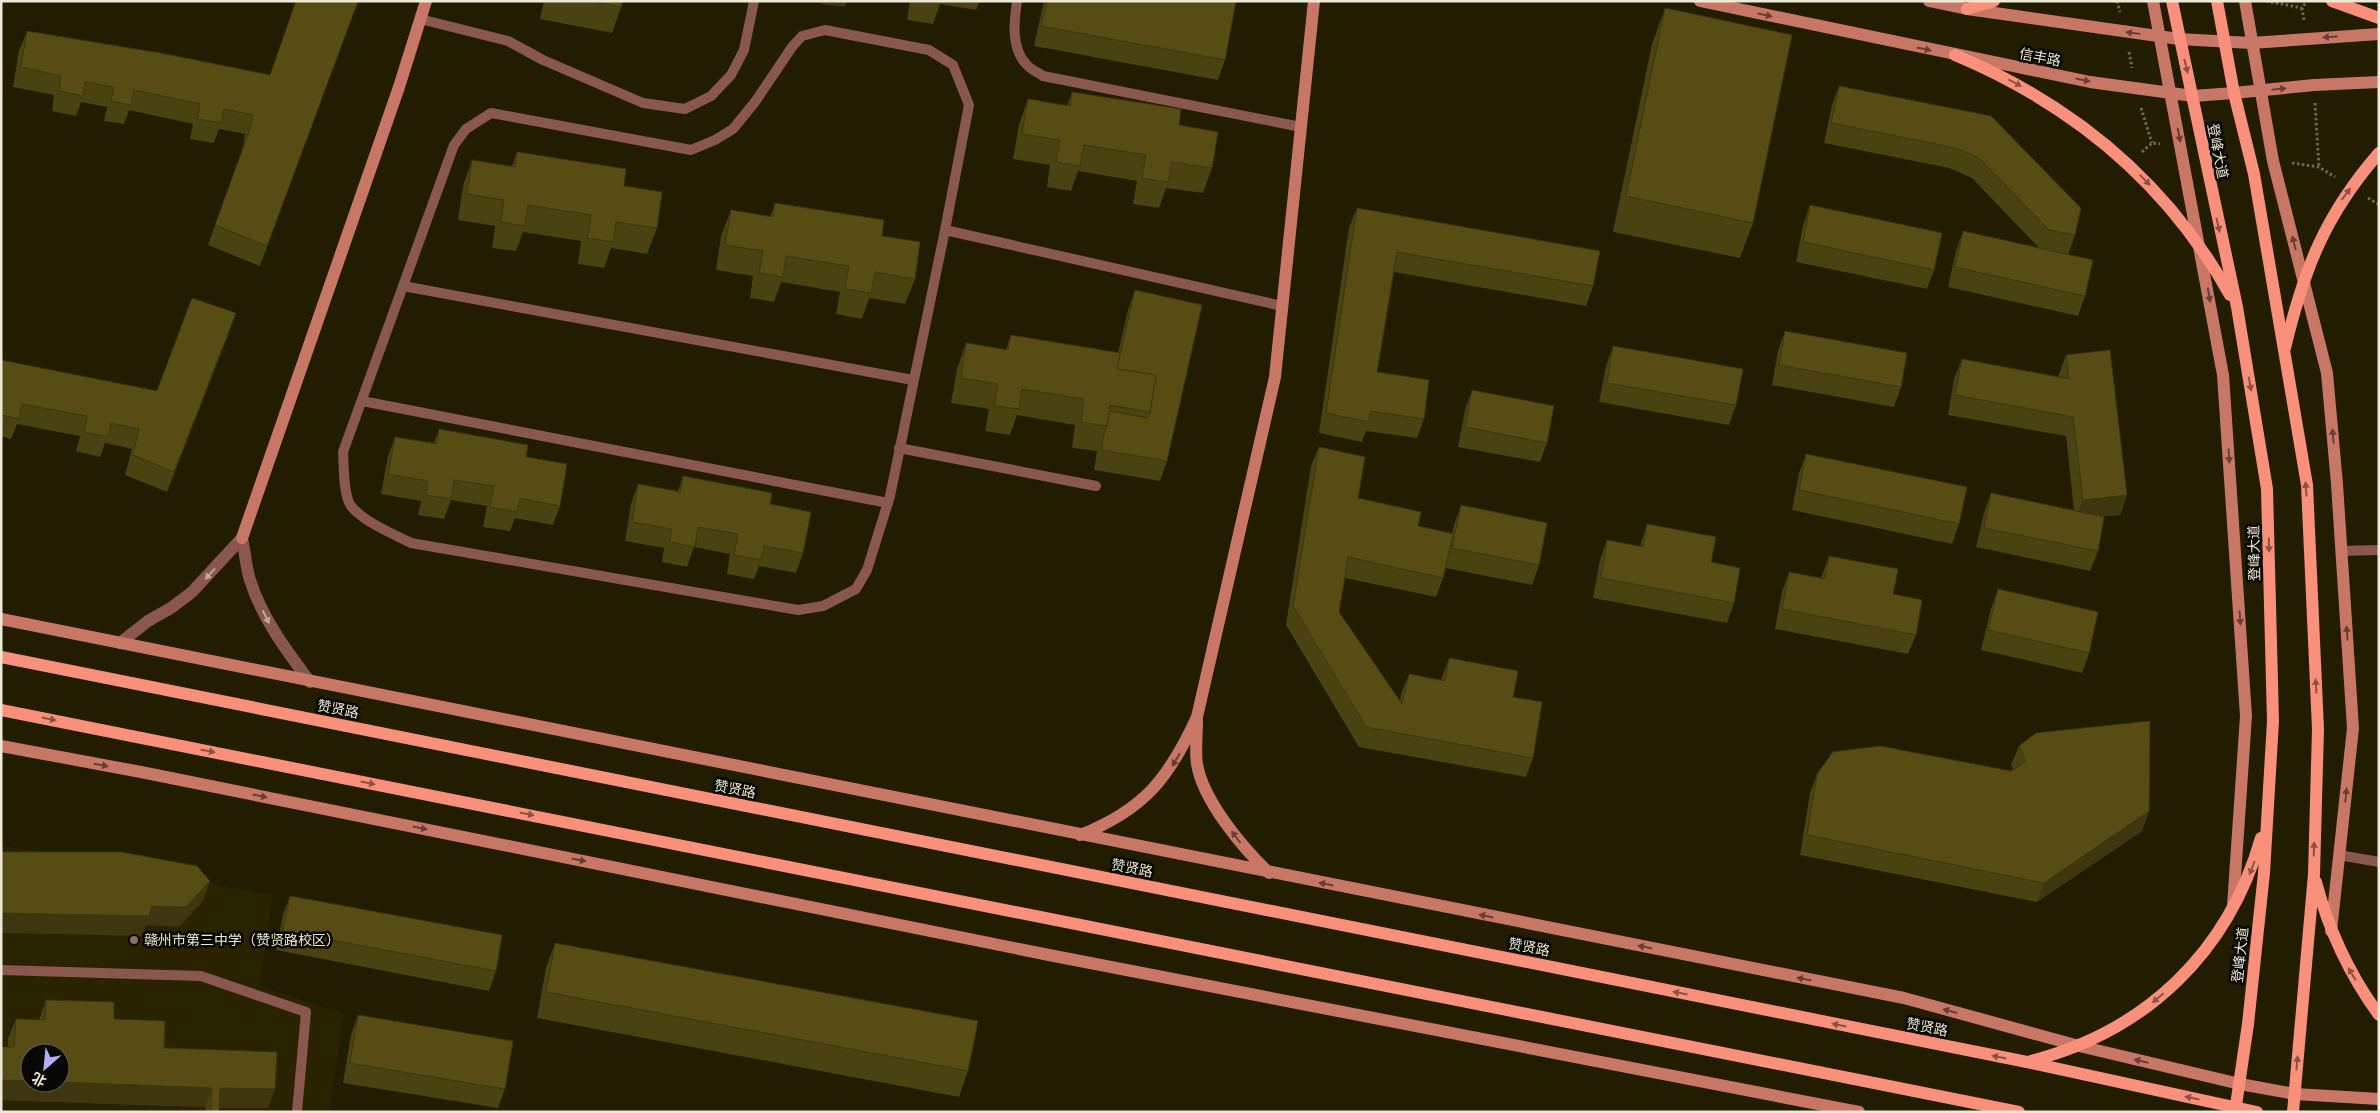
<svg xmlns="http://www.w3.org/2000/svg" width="2380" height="1113" viewBox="0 0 2380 1113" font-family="Arial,'Noto Sans SC',sans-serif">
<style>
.built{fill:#2a2300;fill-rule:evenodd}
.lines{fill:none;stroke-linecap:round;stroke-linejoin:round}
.path{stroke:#6d6850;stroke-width:3;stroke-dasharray:2.5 2.5;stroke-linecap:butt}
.lane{stroke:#89574d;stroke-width:10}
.street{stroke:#89574d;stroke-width:12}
.secondary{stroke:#c87767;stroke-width:12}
.primary{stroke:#f9907c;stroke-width:12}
.wall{fill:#4b4211}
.shaded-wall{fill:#3d360e}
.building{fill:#574d14;stroke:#3d360e}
.oneway{fill:#683f34}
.oneway2{fill:#8d5245}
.oneway3{fill:#bfa799}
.education-dot{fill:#8d6e63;stroke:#090701;stroke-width:2}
.labels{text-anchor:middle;stroke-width:5;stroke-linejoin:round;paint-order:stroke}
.street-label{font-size:14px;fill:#ece9d7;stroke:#090701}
.poi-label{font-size:14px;fill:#ece9d7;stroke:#090701;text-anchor:start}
</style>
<rect width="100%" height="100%" fill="#221c00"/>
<path class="built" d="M1,845L273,895L260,986L344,1014L329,1112H1ZM30,1053H60V1083H30Z"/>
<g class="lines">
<g class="path">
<path d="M2117,1L2120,12"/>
<path d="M2266,1L2302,8"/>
<path d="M2304,20L2302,8L2307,1"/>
<path d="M2129,52L2132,68"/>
<path d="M2315,103L2319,167"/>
<path d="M2141,108L2152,143"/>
<path d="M2142,152L2152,143L2160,144"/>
<path d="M2292,163L2319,167L2335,177"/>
<path d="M2368,198L2378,204"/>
</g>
<g class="lane">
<path d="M1017,1C1014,21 1011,48 1026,64C1030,69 1037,72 1043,76L1301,127"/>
<path d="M420,19L508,41L543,60L643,103L685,109L711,96L731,75L744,50L754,1"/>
<path d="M945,230L890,496L867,570L856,589L823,606L798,610L411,543C393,534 364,522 351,506C343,495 344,465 343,452L454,145L466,129L491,113L691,150L715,140L733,129L755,102L792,47L802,36L825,30L929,50L953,65L969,105L945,230L1282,306"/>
<path d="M403,286L913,380"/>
<path d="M362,401L888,503"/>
<path d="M899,448L1096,486"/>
<path d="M2341,551L2379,550"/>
<path d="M2339,855L2379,862"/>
<path d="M1,970L201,976L306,1012L297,1112"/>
</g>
<g class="street">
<path d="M242,538C245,552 246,567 250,580C262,618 286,650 310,682"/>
<path d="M120,643L148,621L171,608L192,592L242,538"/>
</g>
<g class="secondary">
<path d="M1700,1L2090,82L2171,93L2193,96L2234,93L2314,85L2379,82"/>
<path d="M1929,1L1967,9L2179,39L2251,43L2379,34"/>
<path d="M2153,1L2223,375L2246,716L2233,906"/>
<path d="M2245,1L2273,161L2327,373L2337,484L2353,728L2331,931"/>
<path d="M242,538L399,87L426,1"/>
<path d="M1,619L1904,998L2079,1046L2240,1084L2295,1094L2379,1099"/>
<path d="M1197,721C1197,735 1195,751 1197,764C1203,801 1243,848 1269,873"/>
<path d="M1,746L141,772L1049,955L1859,1112"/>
<path d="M1080,835C1144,810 1169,778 1197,717L1275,377L1314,1"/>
</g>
<g class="primary">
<path d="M2172,1L2237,307L2267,489L2273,721L2264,873L2248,1024L2235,1112"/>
<path d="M2217,1L2234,93L2254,174L2307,485L2318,729L2314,874L2293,1112"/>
<path d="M2332,1L2379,18"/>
<path d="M1967,9L1994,1"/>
<path d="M1955,55C2074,105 2167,182 2230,295"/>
<path d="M2285,348C2304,269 2325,215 2379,153"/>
<path d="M1,657L2027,1062L2257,1112"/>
<path d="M1,710L2019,1112"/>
<path d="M2316,882C2329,931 2349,974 2379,1015"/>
<path d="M2031,1061C2146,1031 2228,953 2261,838"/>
</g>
</g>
<g class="wall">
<path d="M358,1L260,266L208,245L243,148L245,134L219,129L214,143L190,139L193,124L129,110L124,124L104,121L107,107L81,102L76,116L52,111L54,95L13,87L19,51L27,31L270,75Z"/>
<path d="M544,1H623L621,7L612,33L540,19Z"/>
<path d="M910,1H980L976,10L940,4L933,24L907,20Z"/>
<path d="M1044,1H1236L1225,60L1218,80L1034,46Z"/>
<path d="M1665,8L1753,223L1740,258L1613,232L1652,44Z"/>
<path d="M1839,86L1991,116L2075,235L2068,255L2085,296L2078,316L1948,287L1956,251L1963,231L2040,249L1972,178L1949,168L1824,143L1832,105Z"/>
<path d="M1072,92L1179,125L1212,168L1203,193L1166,188L1159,208L1133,204L1137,181L1078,171L1071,191L1047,187L1050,165L1013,159L1019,125L1028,99L1067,106Z"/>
<path d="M517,152L624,186L657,228L647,254L611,248L604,268L578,264L581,241L523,232L516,251L492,248L495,226L458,220L463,186L472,160L512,166Z"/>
<path d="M775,203L882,236L915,279L905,304L869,298L862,319L836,314L840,292L781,282L774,302L750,298L753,276L716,270L721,236L731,210L770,217Z"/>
<path d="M1810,205L1934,270L1927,289L1796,262L1803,225Z"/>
<path d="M1357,208L1593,286L1586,306L1394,272L1377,372L1424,419L1417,438L1366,431L1362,442L1319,433L1349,228Z"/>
<path d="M1135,290L1167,461L1160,481L1094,470L1097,451L1072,448L1075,425L1017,415L1010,435L985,431L989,409L951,403L957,369L966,343L1006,350L1011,335L1118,353L1128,310Z"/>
<path d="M1785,331L1901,387L1894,407L1772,385L1778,351Z"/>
<path d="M229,333L167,492L125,475L132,449L105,443L100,457L76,451L80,436L17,424L11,439L1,436V360L157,391Z"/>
<path d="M1613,346L1736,405L1729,425L1599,402L1606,366Z"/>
<path d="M2066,355L2127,495L2120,515L2104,516L2098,551L2090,571L1976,547L1984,513L1991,493L2074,510L2066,436L1948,415L1954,379L1962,359L2059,377V374Z"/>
<path d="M1472,390L1547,443L1540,462L1458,447L1465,410Z"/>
<path d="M439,429L526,457L560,506L553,525L515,518L510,531L483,527L487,506L451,500L444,519L418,515L421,501L381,494L388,456L395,437L434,443Z"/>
<path d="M1319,447L1358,498L1418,526L1452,533L1454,525L1461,505L1539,565L1532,585L1445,568L1443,578L1436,597L1345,578L1339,612L1400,701L1401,694L1409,674L1441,680L1449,658L1513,697L1533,758L1526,777L1359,747L1286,625L1311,466Z"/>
<path d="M1806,454L1959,524L1952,544L1792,510L1799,473Z"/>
<path d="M683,476L770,504L803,553L796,573L759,566L754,579L727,574L730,554L694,547L687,567L662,562L664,548L625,541L631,504L638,484L678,491Z"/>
<path d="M1647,524L1711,562L1734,603L1727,623L1593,598L1600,560L1607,540L1640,547Z"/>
<path d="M1829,556L1893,594L1916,635L1908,654L1775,629L1782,592L1789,572L1821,578Z"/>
<path d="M1998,589L2089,653L2082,673L1981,650L1991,609Z"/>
<path d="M2019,746L2149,811L2142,831L2037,902L1800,855L1810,793L1817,774L2011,771L2013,770L2011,765Z"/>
<path d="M290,896L496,971L489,991L276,950L283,915Z"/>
<path d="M555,943L968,1071L959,1097L537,1018L546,968Z"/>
<path d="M46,1000L114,1019L164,1048L275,1089L268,1108H219V1112H205V1107L1,1100V1047H8V1039L16,1019L39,1020Z"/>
<path d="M358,1015L505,1089L498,1108L343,1083L351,1035Z"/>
</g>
<g class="shaded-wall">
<path d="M822,1H847L845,7L821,4Z"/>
<path d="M236,313L229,333L167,492L174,472Z"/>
<path d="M2127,495L2120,515L2075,519L2083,500Z"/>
<path d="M2149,811L2142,831L2037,902L2044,883Z"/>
<path d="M210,881L203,901L179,927L146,925L142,936L1,933V913Z"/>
<path d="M1,1080L30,1081V1083H60V1082L212,1088L205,1107L1,1100Z"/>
<path d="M220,1088L275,1089L268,1108H213Z"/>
</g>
<g class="building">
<path d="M296,1H358L267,246L215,225L250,129L253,115L224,109L221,123L197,119L200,104L134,90L131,105L111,101L114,87L85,82L83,96L59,91L61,76L21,67L27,31L166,54L270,75Z"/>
<path d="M590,1H623L621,7Z"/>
<path d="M1047,1H1236L1225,60L1041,26Z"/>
<path d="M1665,8L1792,35L1753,223L1626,196Z"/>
<path d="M1839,86L1991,116L2081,208L2075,235L2049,230L1979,158L1956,148L1831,123Z"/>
<path d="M1072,92L1181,109L1179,125L1218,132L1212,168L1172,162L1168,182L1142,178L1146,155L1084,145L1080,166L1056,162L1060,140L1022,134L1028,99L1070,106Z"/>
<path d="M517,152L626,169L624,186L662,192L657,228L616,222L613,242L587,238L591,215L528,205L525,226L501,222L504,200L467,194L472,160L515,167Z"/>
<path d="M775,203L884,220L882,236L920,242L915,279L875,272L871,293L845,289L849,266L786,256L783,277L759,273L763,251L725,245L731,210L773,217Z"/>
<path d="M1810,205L1942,233L1934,270L1803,242Z"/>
<path d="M1357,208L1600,251L1593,286L1397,252L1377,372L1429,380L1424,419L1371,411L1369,422L1326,413Z"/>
<path d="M1963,231L2093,260L2085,296L1955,267Z"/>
<path d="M1135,290L1202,305L1167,461L1101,450L1104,434L1107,426L1109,411L1148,418L1150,412L1156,375L1117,369L1119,359Z"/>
<path d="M192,298L236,313L174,472L133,455L139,429L111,423L108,437L84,432L87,416L22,404L19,419L1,415V360L157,391Z"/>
<path d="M1785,331L1907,353L1901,387L1779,365Z"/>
<path d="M1011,335L1120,353L1117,369L1156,375L1150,412L1110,405L1107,426L1081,422L1084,399L1022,389L1019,409L994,406L998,384L961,378L966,343L1008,350Z"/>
<path d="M1613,346L1743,369L1736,405L1607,383Z"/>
<path d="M2110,350L2127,495L2083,500L2073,417L1955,395L1962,359L2069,379L2066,355Z"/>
<path d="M1472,390L1554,406L1547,443L1465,427Z"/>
<path d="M439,429L528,445L526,457L567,464L560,506L520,498L517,512L490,507L494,486L454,480L451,499L426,495L428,481L388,474L395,437L437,444Z"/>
<path d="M1319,447L1365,457L1358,498L1421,512L1418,526L1453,534L1443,578L1348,557L1339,612L1402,704L1409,674L1445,681L1449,658L1518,671L1513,697L1542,702L1533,758L1366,727L1293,606Z"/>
<path d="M1806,454L1967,487L1959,524L1799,490Z"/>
<path d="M683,476L772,493L770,504L811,512L803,553L764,546L761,560L734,555L738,534L698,527L695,547L669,542L672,529L632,522L638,484L680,492Z"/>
<path d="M1991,493L2104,517L2098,551L1984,528Z"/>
<path d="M1461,505L1547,523L1539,565L1452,548Z"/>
<path d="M1647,524L1716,537L1711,562L1740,568L1734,603L1601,578L1607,540L1643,547Z"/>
<path d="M1829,556L1898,569L1893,594L1922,600L1916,635L1782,609L1789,572L1825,579Z"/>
<path d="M1998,589L2098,612L2089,653L1988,630Z"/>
<path d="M2150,721L2149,811L2044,883L1807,835L1817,774L1833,752L1880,746L2011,771L2026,761L2019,746L2036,733Z"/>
<path d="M1,852H121L197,866L210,881L186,907L152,906L149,916L1,913Z"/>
<path d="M290,896L502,935L496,971L283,931Z"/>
<path d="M555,943L978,1021L968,1071L546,992Z"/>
<path d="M46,1000L114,1002V1019L165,1021L164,1048L277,1052L275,1089L220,1088L219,1112H211L212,1088L60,1082V1053H30V1081L1,1080V1047H14L16,1019L45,1020Z"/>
<path d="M358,1015L513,1041L505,1089L350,1063Z"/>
</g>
<defs><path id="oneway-solid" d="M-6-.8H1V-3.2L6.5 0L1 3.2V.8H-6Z" transform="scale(1.25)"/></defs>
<g class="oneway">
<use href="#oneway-solid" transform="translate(1765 15) rotate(12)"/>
<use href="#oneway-solid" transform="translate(2133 33) rotate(-173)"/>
<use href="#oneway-solid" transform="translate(2330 37) rotate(176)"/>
<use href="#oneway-solid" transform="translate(1924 49) rotate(12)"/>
<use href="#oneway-solid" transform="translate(2083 80) rotate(11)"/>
<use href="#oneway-solid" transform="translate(2279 89) rotate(-6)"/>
<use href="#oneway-solid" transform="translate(2179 135) rotate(79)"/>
<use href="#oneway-solid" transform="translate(2294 243) rotate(-104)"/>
<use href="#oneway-solid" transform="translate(2209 295) rotate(80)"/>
<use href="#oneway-solid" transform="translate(2333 436) rotate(-95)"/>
<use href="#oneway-solid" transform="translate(2229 456) rotate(86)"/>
<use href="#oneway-solid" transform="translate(2240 618) rotate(86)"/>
<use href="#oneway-solid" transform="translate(2347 633) rotate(-94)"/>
<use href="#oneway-solid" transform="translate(1176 760) rotate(121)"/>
<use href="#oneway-solid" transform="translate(101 765) rotate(10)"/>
<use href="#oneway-solid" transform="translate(2346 795) rotate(-84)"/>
<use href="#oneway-solid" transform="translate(260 796) rotate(11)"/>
<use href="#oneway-solid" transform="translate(420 828) rotate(11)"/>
<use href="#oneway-solid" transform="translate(1236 837) rotate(-127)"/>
<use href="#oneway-solid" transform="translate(579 860) rotate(11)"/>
<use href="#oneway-solid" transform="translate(1326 884) rotate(-169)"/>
<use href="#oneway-solid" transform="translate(1486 916) rotate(-169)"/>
<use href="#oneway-solid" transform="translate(1645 947) rotate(-169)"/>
<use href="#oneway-solid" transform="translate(1804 979) rotate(-169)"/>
<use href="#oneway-solid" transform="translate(1950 1011) rotate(-165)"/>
<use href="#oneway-solid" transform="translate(2141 1061) rotate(-167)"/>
</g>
<g class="oneway2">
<use href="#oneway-solid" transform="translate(2186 66) rotate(76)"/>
<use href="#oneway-solid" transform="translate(2015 83) rotate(28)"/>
<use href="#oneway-solid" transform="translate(2145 180) rotate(45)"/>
<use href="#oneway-solid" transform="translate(2346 194) rotate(-54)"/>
<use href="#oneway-solid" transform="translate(2218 225) rotate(77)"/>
<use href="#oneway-solid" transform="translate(2250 384) rotate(80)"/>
<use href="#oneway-solid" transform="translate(2306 489) rotate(-94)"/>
<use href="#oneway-solid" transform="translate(2269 545) rotate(89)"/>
<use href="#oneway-solid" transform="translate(2316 686) rotate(-93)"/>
<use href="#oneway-solid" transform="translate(49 719) rotate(11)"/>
<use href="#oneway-solid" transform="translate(208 751) rotate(11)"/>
<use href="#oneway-solid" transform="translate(368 783) rotate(11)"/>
<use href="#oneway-solid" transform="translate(527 814) rotate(11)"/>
<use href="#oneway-solid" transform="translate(2314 849) rotate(-88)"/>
<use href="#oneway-solid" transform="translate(2252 868) rotate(111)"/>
<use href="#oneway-solid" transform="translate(2352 974) rotate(-120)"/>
<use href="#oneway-solid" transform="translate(1680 993) rotate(-169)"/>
<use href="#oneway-solid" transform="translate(2158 998) rotate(140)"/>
<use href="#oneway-solid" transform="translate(1839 1025) rotate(-169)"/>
<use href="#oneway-solid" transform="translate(1999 1057) rotate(-169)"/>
<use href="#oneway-solid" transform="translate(2297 1063) rotate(-85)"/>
<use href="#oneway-solid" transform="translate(2192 1098) rotate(-168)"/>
</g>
<g class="oneway3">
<use href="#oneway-solid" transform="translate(210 574) rotate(132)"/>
<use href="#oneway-solid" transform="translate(266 617) rotate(63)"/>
</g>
<circle class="education-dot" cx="134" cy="940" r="5"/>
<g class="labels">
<g class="street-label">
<text transform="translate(2040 57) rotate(11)" y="5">信丰路</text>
<text transform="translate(2218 151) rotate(79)" y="5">登峰大道</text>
<text transform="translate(2254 553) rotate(-91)" y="5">登峰大道</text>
<text transform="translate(338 709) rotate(11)" y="5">赞贤路</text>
<text transform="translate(735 789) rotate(11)" y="5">赞贤路</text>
<text transform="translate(1132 868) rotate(11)" y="5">赞贤路</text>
<text transform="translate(1529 947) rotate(11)" y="5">赞贤路</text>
<text transform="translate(2240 955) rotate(-84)" y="5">登峰大道</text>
<text transform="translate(1927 1027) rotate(11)" y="5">赞贤路</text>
</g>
<g class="poi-label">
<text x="144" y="945">赣州市第三中学（赞贤路校区）</text>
</g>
</g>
<rect width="2380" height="1113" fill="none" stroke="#ece9d7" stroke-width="5"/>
<g transform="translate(45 1068) rotate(207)"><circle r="24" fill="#090701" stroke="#646157"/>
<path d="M0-4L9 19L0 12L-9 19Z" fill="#b3adf9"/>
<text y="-8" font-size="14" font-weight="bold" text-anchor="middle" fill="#ece9d7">北</text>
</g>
</svg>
